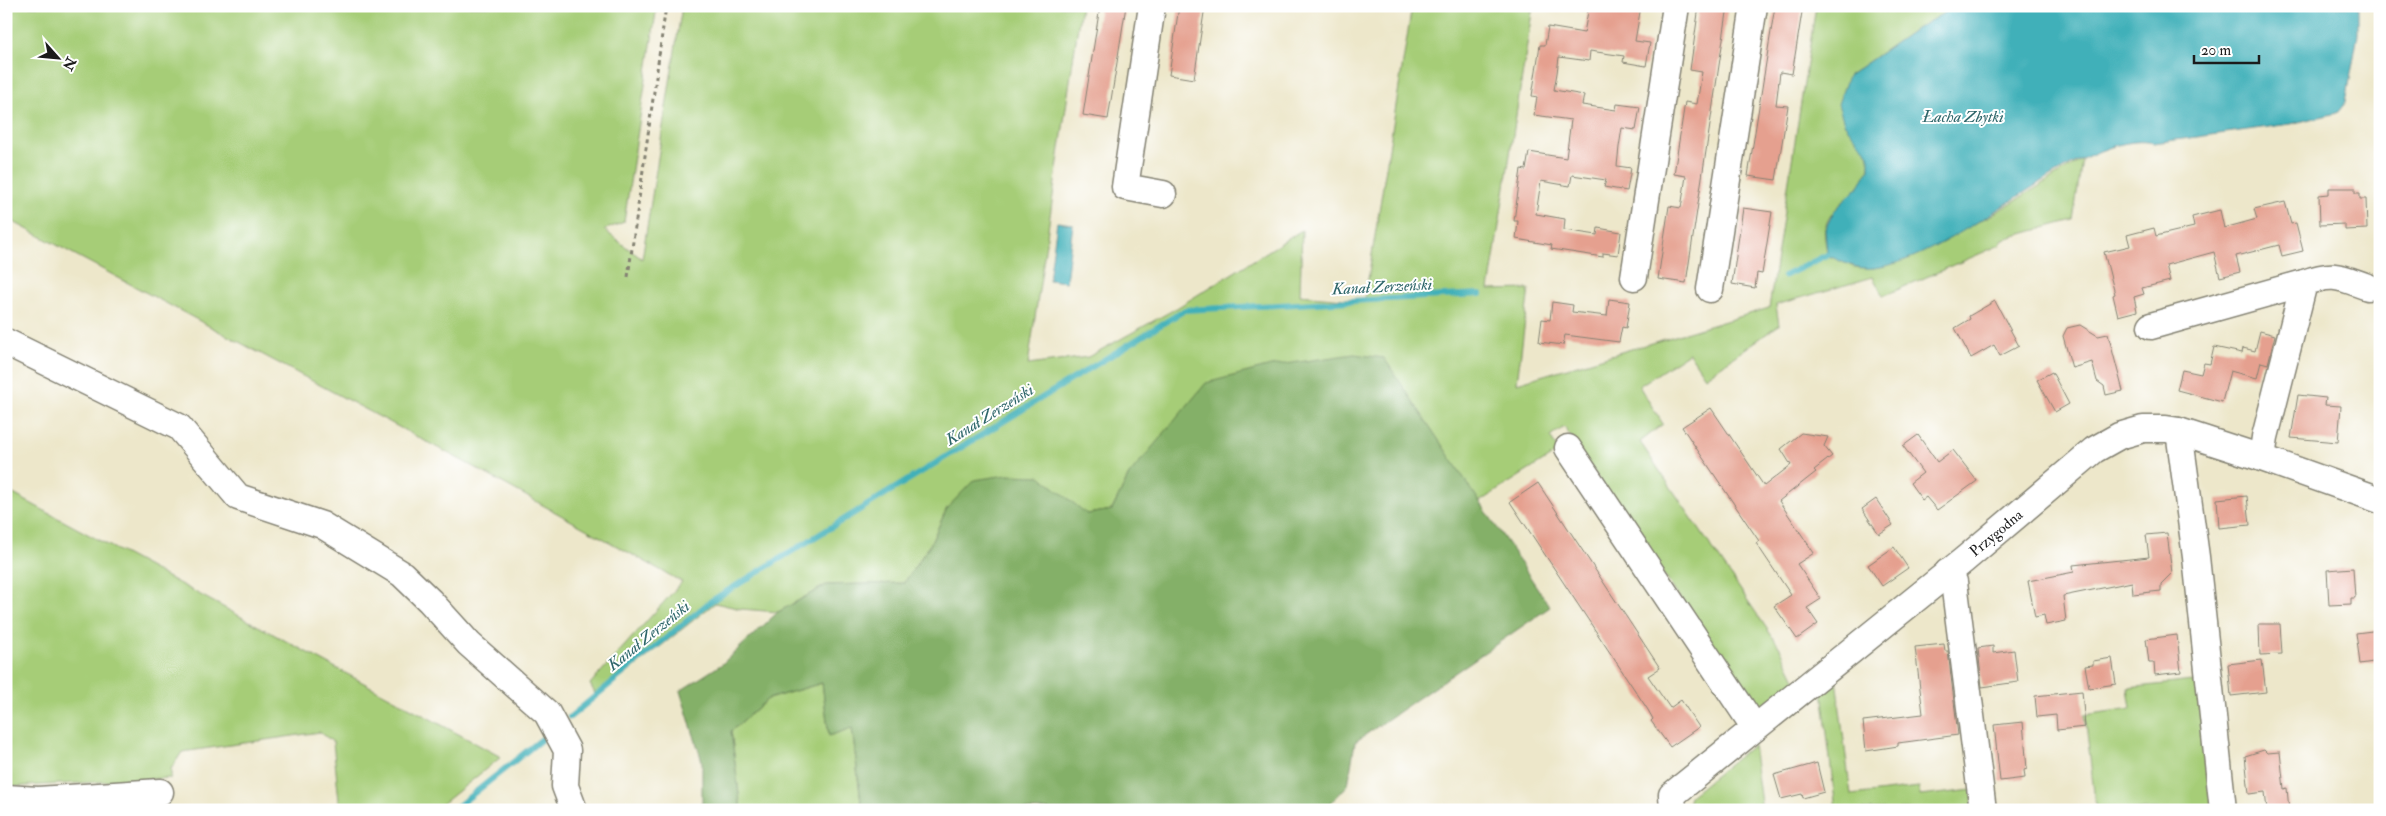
<svg xmlns="http://www.w3.org/2000/svg" width="2386" height="816" viewBox="0 0 2386 816" font-family="'IM FELL Double Pica',serif">
<style>
.green{fill:#a6cd77;stroke:#61744a}
.forest{fill:#84b068;stroke:#506642}
.water{fill:#40b0b9;stroke:#2e666a}
.lines{fill:none;stroke-linecap:round;stroke-linejoin:round}
.stream{stroke:#40b0b9;stroke-width:6}
.building{fill:#e5a08f}
.minor-casing{stroke:#848273;stroke-width:29}
.path{stroke:#848273;stroke-width:3;stroke-dasharray:4 4;stroke-linecap:butt}
.minor{stroke:#fff;stroke-width:26}
.labels{text-anchor:middle;stroke-width:4;stroke-linejoin:round;paint-order:stroke}
.street-label{font-size:15px;fill:#1c1c1c;stroke:#fff}
.water-label{font-size:16px;font-style:italic;fill:#2e666a;stroke:#fff}
</style>
<rect width="100%" height="100%" fill="#fff"/>
<filter id="ink" filterUnits="userSpaceOnUse"><feTurbulence type="fractalNoise" baseFrequency=".02" numOctaves="2"/><feDisplacementMap in="SourceGraphic" scale="10" xChannelSelector="R" yChannelSelector="G"/><feConvolveMatrix kernelMatrix="1 2 1 2 8 2 1 2 1" color-interpolation-filters="sRGB"/></filter>
<filter id="wash" filterUnits="userSpaceOnUse"><feTurbulence type="fractalNoise" baseFrequency=".0096" numOctaves="4" result="noise"/><feDisplacementMap in="SourceGraphic" scale="20" xChannelSelector="R" yChannelSelector="G"/><feGaussianBlur stdDeviation="1.12" result="paint"/><feColorMatrix in="noise" values="0 0 0 0 0 0 0 0 0 0 0 0 0 0 0 0 0 1.4 0 .05"/><feComposite in="paint" operator="in"/></filter>
<g filter="url(#wash)">
<rect width="100%" height="100%" fill="#ede7ca"/>
<g class="green">
<path d="M6,6H657L624,222L604,230L642,259L682,6H1081L1028,365L1088,357L1175,309L1302,230L1300,295L1344,299L1365,298L1412,6H1533L1489,290L1529,289L1517,383L1769,308L1816,6H1956L1911,32L1848,76L1844,123C1850,130 1868,149 1869,157C1874,188 1831,201 1825,228C1823,236 1827,247 1827,255L1854,267L1874,268L1909,258L1993,214L2082,160L2073,220L2003,239L2000,245L1883,296L1873,277L1776,305L1779,325L1705,377L1689,353L1639,386L1663,424L1640,442L1780,648L1796,681L1756,711L1564,427L1550,437L1559,451L1479,502L1384,359L1129,475L1112,510L1087,514L1064,498L947,508L931,543L904,583L826,585L778,612L741,609L715,603L597,697L590,684L682,582L470,465L6,218Z"/>
<path d="M6,490L501,757L435,810H340L333,742L320,732L182,752L171,769V778L6,787Z"/>
<path d="M1836,679L1851,795L1919,787L1920,796L1972,790L1973,810H1836L1822,691Z"/>
<path d="M2202,680L2214,810H2096L2085,715L2131,708L2128,688Z"/>
<path d="M822,683L829,735L852,728L862,810H741L731,731L768,699Z"/>
<path d="M1753,745L1762,810H1687L1690,796Z"/>
</g>
<path class="forest" d="M1354,354L1384,358L1550,607L1355,742L1348,785L1324,810H862L852,728L829,736L822,683L768,699L731,731L741,810H702V761L680,691L722,664L778,612L826,585L904,583L931,543L947,508L974,480L1007,475L1040,476L1087,514L1112,510L1129,475L1206,383L1271,366Z"/>
<g class="water">
<path d="M1956,6H2358V34L2346,102L2337,113L2290,124L2154,143C2083,127 1957,259 1874,268C1857,270 1842,262 1827,255L1825,229L1834,211L1859,186L1869,169V155L1844,123L1838,104L1848,76L1911,32Z"/>
<path d="M1057,222L1073,224L1066,282L1049,280Z"/>
</g>
<g class="lines">
<g class="stream">
<path d="M1784,276L1827,255"/>
<path d="M570,717L711,601L1185,310L1480,294"/>
<path d="M453,810L542,739"/>
</g>
</g>
<g id="blocks">
<g class="building">
<path d="M1100,6H1126L1108,119L1083,115Z"/>
<path d="M1179,6H1205L1194,79L1169,75Z"/>
<path d="M1589,6H1641L1635,41L1650,43L1646,66L1623,62L1624,56L1590,51L1589,61L1559,57L1557,73L1554,90L1584,95L1582,105L1616,110L1617,104L1640,107L1636,130L1622,128L1619,147L1617,166L1631,168L1627,191L1604,187L1606,180L1572,175L1570,186L1541,181L1536,214L1565,219L1564,230L1597,235L1598,228L1621,232L1618,255L1603,253V257L1551,249L1552,245L1516,239L1518,221H1514L1521,169L1526,170L1529,152L1566,158L1571,120L1534,115L1537,97L1532,96L1540,45H1545L1548,27L1584,33Z"/>
<path d="M1699,6H1728L1686,283L1658,279L1669,206L1681,208L1686,176L1674,174L1685,102L1697,104L1702,72L1690,70Z"/>
<path d="M1775,6H1803L1792,74L1780,72L1776,105L1788,106L1776,180L1748,176Z"/>
<path d="M2329,188H2355V193H2360V199H2366L2367,229L2345,230V224L2320,225L2319,195L2329,194Z"/>
<path d="M2285,202L2291,224L2296,223L2303,251L2282,256L2279,245L2236,256L2240,272L2220,277L2214,252L2166,265L2170,281L2142,288L2144,294L2134,297L2137,311L2118,316L2113,295L2115,294L2104,252L2130,246L2127,235L2154,228L2156,236L2194,227L2192,217L2220,210L2224,228L2257,219L2254,209Z"/>
<path d="M1743,208L1772,212L1762,274L1757,273L1755,288L1732,284Z"/>
<path d="M1609,299L1630,302L1626,328L1622,327L1619,342L1565,335L1563,345L1539,342L1542,319L1550,320L1552,302L1573,305L1572,312L1607,316Z"/>
<path d="M1995,301L2019,346L2000,356L1994,345L1971,358L1955,328L1970,319L1969,316Z"/>
<path d="M2080,325L2098,336L2108,334L2123,391L2106,395L2104,386L2097,381L2092,362L2072,368L2063,336L2067,328Z"/>
<path d="M2260,331L2275,335L2268,364L2261,362L2257,378L2230,371L2222,402L2177,390L2182,370L2201,374L2204,363L2210,364L2214,347L2242,353L2243,348L2255,351Z"/>
<path d="M2052,372L2069,404L2055,412L2037,380Z"/>
<path d="M2298,395L2326,398L2325,405L2341,406L2338,442L2291,438Z"/>
<path d="M1711,408L1764,486L1791,465L1781,449L1801,433L1828,437L1824,446L1832,456L1814,470L1816,472L1779,501L1814,553L1797,564L1821,599L1807,608L1818,624L1797,639L1774,606L1791,595L1756,543L1759,541L1682,427Z"/>
<path d="M1918,435L1937,462L1953,450L1977,481L1937,510L1926,497L1922,500L1910,483L1923,473L1903,446Z"/>
<path d="M1538,483L1660,668L1648,676L1670,708L1681,700L1699,727L1670,747L1651,721L1653,719L1648,710L1510,502Z"/>
<path d="M2247,496L2250,525L2219,528L2217,499Z"/>
<path d="M1876,499L1893,525L1879,534L1862,509Z"/>
<path d="M2167,533L2172,573L2161,584V591L2133,594L2132,582L2063,596L2066,621L2046,625L2044,615L2035,617L2028,581L2074,572L2073,565L2149,557L2146,535Z"/>
<path d="M1894,547L1908,568L1882,586L1868,565Z"/>
<path d="M2353,568L2355,598H2351V604L2329,605L2327,570Z"/>
<path d="M2259,624H2280L2282,654L2260,655Z"/>
<path d="M2380,630V661L2360,664L2356,633Z"/>
<path d="M2177,635L2181,672L2155,675L2154,663H2149L2146,639Z"/>
<path d="M1944,644L1945,651H1948L1958,735L1898,743V746L1866,751L1863,721L1923,714L1915,647Z"/>
<path d="M1993,646V653L2014,650L2018,682L1982,687L1978,648Z"/>
<path d="M2112,658L2116,684L2089,688L2085,666L2093,665V661Z"/>
<path d="M2262,660L2266,692L2231,696L2228,664Z"/>
<path d="M2082,691L2085,727L2057,730L2056,715L2037,717L2035,696Z"/>
<path d="M2023,722L2027,769L2024,770L2025,778L2000,781L1994,725Z"/>
<path d="M2264,750L2267,753L2280,752L2284,789L2287,788L2289,810H2267L2265,792L2249,794L2245,756Z"/>
<path d="M1817,763L1824,792L1803,798L1802,794L1781,799L1774,775Z"/>
</g>
</g>
</g>
<g filter="url(#ink)">
<use href="#blocks" fill-opacity="0" stroke="#848273" stroke-width="1"/>
<g class="lines">
<g class="minor-casing">
<g id="minor">
<path d="M1152,6L1125,187L1163,194"/>
<path d="M1634,277L1676,6"/>
<path d="M1710,289L1754,6"/>
<path d="M2151,326L2304,283"/>
<path d="M6,342L179,427L238,497L322,525L402,574L430,601L469,644L547,713L567,750L565,786L574,810"/>
<path d="M2179,431L2196,557L2223,810"/>
<path d="M1568,448L1755,728"/>
<path d="M2262,458L2265,437L2304,283C2334,272 2339,277 2368,287"/>
<path d="M1948,572L1954,582L1983,810"/>
<path d="M6,798L38,800L160,792"/>
<path d="M1673,810L1672,795L1964,560L2094,450L2119,436L2143,429H2166L2179,431L2262,458L2380,500"/>
</g>
</g>
<path class="path" d="M628,277L666,6"/>
<use href="#minor" class="minor"/>
</g>
</g>
<g class="labels">
<g class="street-label">
<text transform="translate(1996 533) rotate(-40)" y="5">Przygodna</text>
</g>
<g class="water-label">
<text x="1963" y="122">Łacha Zbytki</text>
<text transform="translate(1382 286) rotate(-3)" y="6">Kanał Zerzeński</text>
<text transform="translate(989 414) rotate(-32)" y="6">Kanał Zerzeński</text>
<text transform="translate(648 635) rotate(-39)" y="6">Kanał Zerzeński</text>
</g>
</g>
<rect width="2386" height="816" fill="none" stroke="#fff" stroke-width="25"/>
<g transform="translate(58 58) rotate(117)" stroke="#ffffff" stroke-width="4" paint-order="stroke">
<path d="M0-4L9 19L0 12L-9 19Z" fill="#1c1c1c"/>
<text y="-8" font-size="14" font-weight="bold" text-anchor="middle" fill="#1c1c1c">N</text>
</g>
<path d="M2194 55v8h65v-8" fill="none" stroke="#1c1c1c" stroke-width="2.5"/>
<text x="2201" y="55" font-size="15" fill="#1c1c1c" stroke="#ffffff" stroke-width="4" paint-order="stroke">20 m</text>
</svg>
